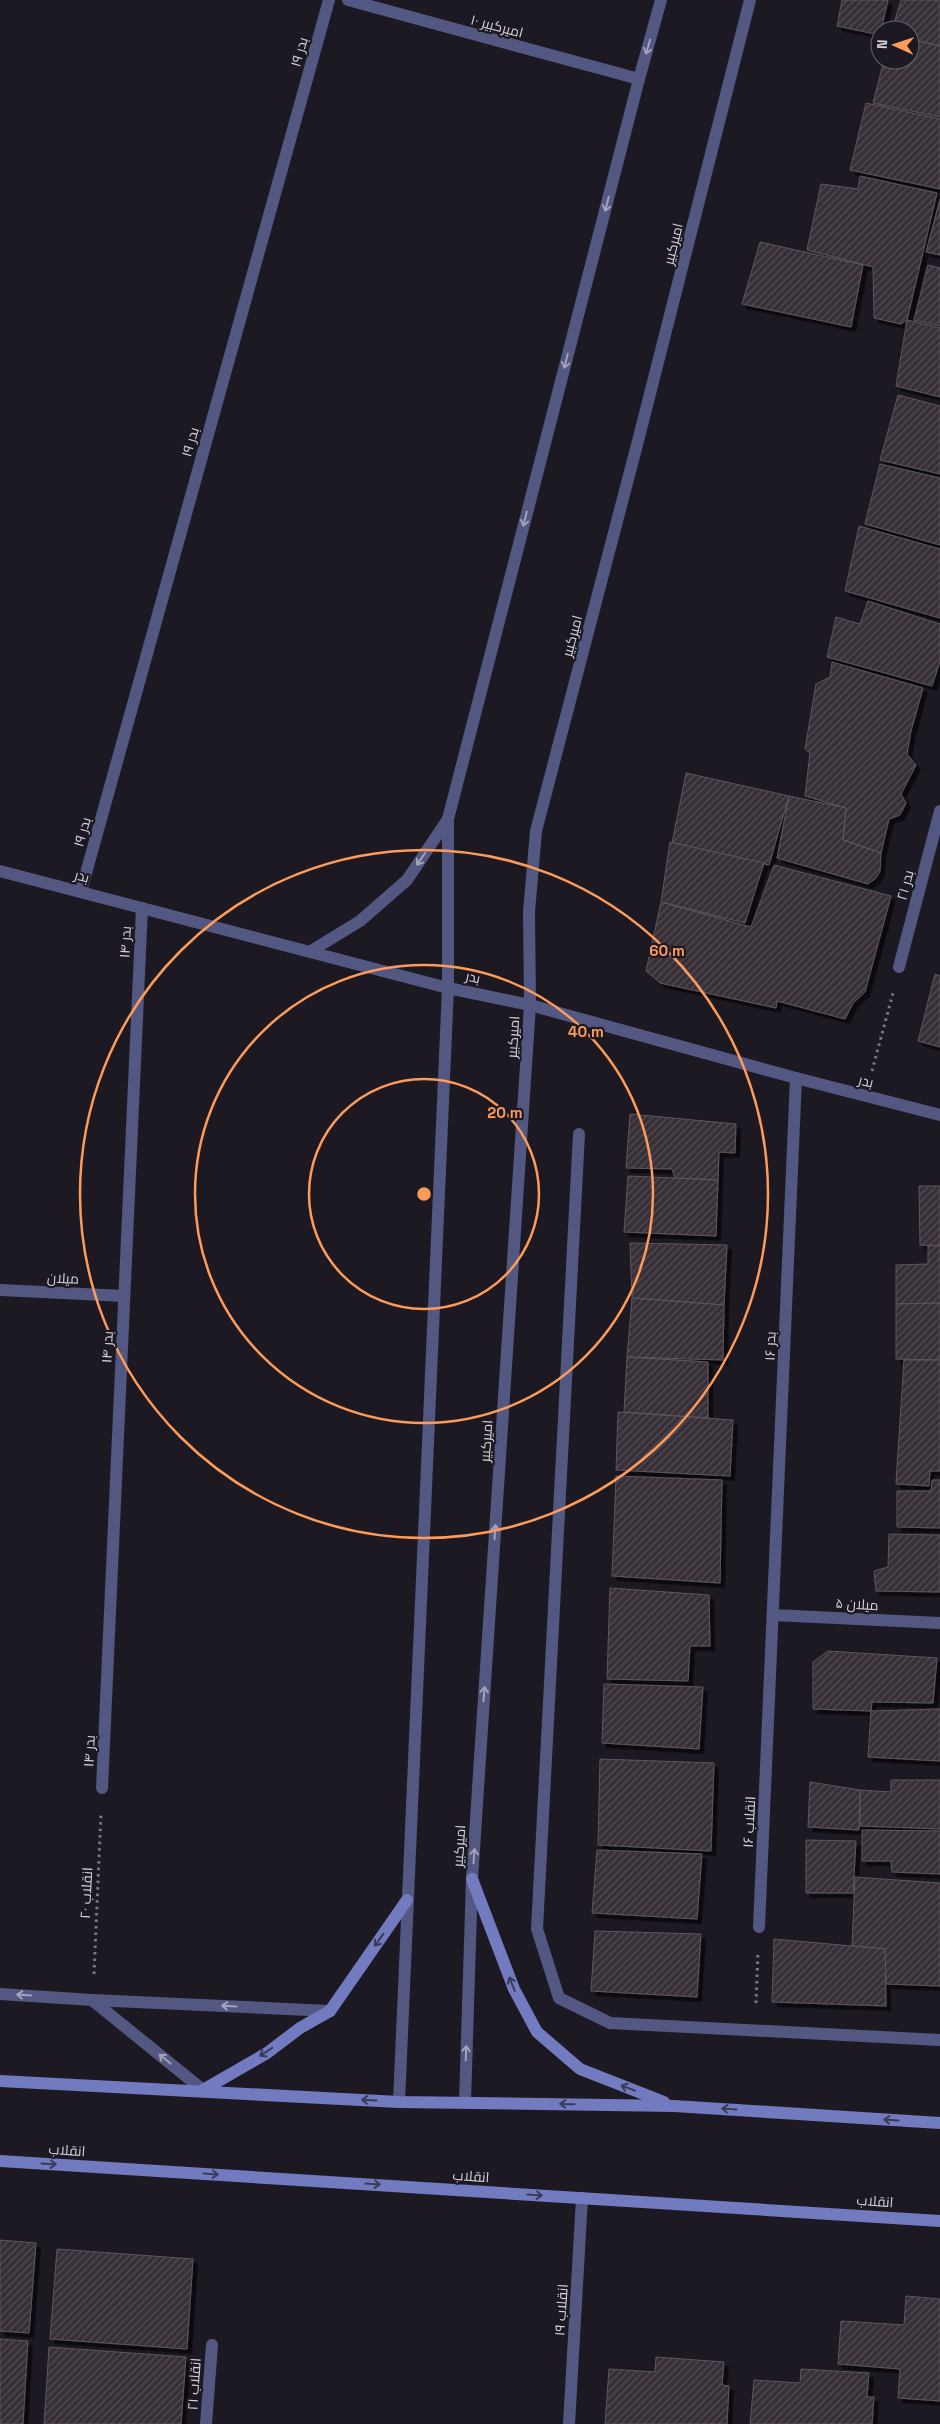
<svg xmlns="http://www.w3.org/2000/svg" width="940" height="2424" viewBox="0 0 940 2424" font-family="'Space Grotesk',Cairo,sans-serif">
<style>
.building{fill:url(#building-hatch);stroke:#5e555f;filter:url(#shadow)}
.lines{fill:none;stroke-linecap:round;stroke-linejoin:round}
.path{stroke:#7b7881;stroke-width:3;stroke-dasharray:2.5 4;stroke-linecap:butt}
.minor{stroke:#535883;stroke-width:12}
.tertiary{stroke:#535883;stroke-width:12}
.secondary{stroke:#727ac0;stroke-width:12}
.oneway{stroke:#a2a2b8}
.oneway2{stroke:#3a3b5a}
.ring{fill:none;stroke:#fe9b59;stroke-width:2.5}
.labels{text-anchor:middle;stroke-width:4.5;stroke-linejoin:round;paint-order:stroke}
.street-label{font-size:14px;fill:#d6d3db;stroke:#1c1923}
.centre{fill:#fe9b59;stroke:#1c1923;stroke-width:2.5}
.ring-label{font-size:15px;text-anchor:middle;font-weight:bold;fill:#fe9b59;stroke:#1c1923;stroke-width:4.5;stroke-linejoin:round;paint-order:stroke}
</style>
<defs>
<pattern id="building-hatch" width="6" height="6" patternUnits="userSpaceOnUse" patternTransform="scale(1.25)"><rect width="6" height="6" fill="#372f38"/><path d="M-1 1l2-2M0 6l6-6M5 7l2-2" fill="none" stroke="#534c54"/></pattern>
<filter id="shadow"><feDropShadow dx="4.5" dy="4.5" stdDeviation="0" flood-color="#0009"/></filter>
</defs>
<rect width="100%" height="100%" fill="#1c1923"/>
<g class="building">
<path d="M842,0H888L880,35L837,26Z"/>
<path d="M901,0H940V46L910,39V30H892Z"/>
<path d="M910,39L940,46V117L873,103L884,60H910Z"/>
<path d="M866,103L940,119V189L850,170Z"/>
<path d="M860,176L937,193L907,320L901,324L874,318L873,267L807,250L821,184L858,189Z"/>
<path d="M940,199V255L926,252Z"/>
<path d="M760,242L863,265L851,327L742,304Z"/>
<path d="M928,265L940,268V326L914,320Z"/>
<path d="M907,320L940,328V397L896,386Z"/>
<path d="M898,395L940,406V474L880,460Z"/>
<path d="M880,464L940,478V545L865,524Z"/>
<path d="M859,526L940,549V618L845,591Z"/>
<path d="M868,601L940,624V661L932,686L827,657L836,617L860,624Z"/>
<path d="M832,662L923,688L911,731L907,754L916,765L901,794L906,803L900,815L889,819L881,853L843,840L846,808L805,796L810,753L805,749L816,684L830,677Z"/>
<path d="M686,773L789,796L769,865L672,843Z"/>
<path d="M789,796L846,808L843,840L881,853L880,871L876,878L868,884L777,858Z"/>
<path d="M670,842L764,863L745,923L661,902Z"/>
<path d="M774,865L891,896L865,992L853,1003L845,1019L777,1001L776,1008L660,983L646,971L661,902L751,927Z"/>
<path d="M935,974L940,976V1047L918,1041Z"/>
<path d="M630,1114L736,1124L735,1153L719,1152L718,1180L675,1178L672,1169L626,1168Z"/>
<path d="M628,1176L718,1180L716,1236L624,1232Z"/>
<path d="M919,1186H940V1246L920,1245Z"/>
<path d="M630,1243L727,1245L724,1305L632,1298Z"/>
<path d="M928,1245L940,1246V1303L896,1304V1265L928,1264Z"/>
<path d="M632,1298L724,1305L723,1360L627,1357Z"/>
<path d="M940,1303V1360L896,1359V1304Z"/>
<path d="M627,1357L708,1362V1418L624,1412Z"/>
<path d="M904,1360H940V1471H930L929,1486L896,1484Z"/>
<path d="M618,1412L733,1420L730,1476L616,1470Z"/>
<path d="M616,1476L722,1480L720,1583L612,1576Z"/>
<path d="M932,1480H940V1528L897,1527V1491H931Z"/>
<path d="M889,1534L940,1535V1592L876,1591L874,1571L888,1567Z"/>
<path d="M610,1588L709,1595L710,1646H690L688,1681L607,1679Z"/>
<path d="M828,1651L937,1658L933,1703L872,1702L871,1711L813,1709V1662Z"/>
<path d="M604,1684L703,1687L699,1749L602,1743Z"/>
<path d="M940,1709V1761L868,1757L871,1711Z"/>
<path d="M600,1759L714,1763L711,1851L598,1845Z"/>
<path d="M891,1780H940V1829L860,1826V1790L891,1792Z"/>
<path d="M810,1782L860,1790L859,1830L808,1827Z"/>
<path d="M862,1830L940,1831V1874L892,1872L891,1861H862Z"/>
<path d="M806,1840L856,1841L853,1893H806Z"/>
<path d="M597,1850L702,1854L697,1919L592,1913Z"/>
<path d="M855,1877L940,1883V1986L886,1984L885,1949L852,1946Z"/>
<path d="M595,1931L701,1934L697,1997L591,1991Z"/>
<path d="M774,1939L885,1949L886,2006L772,2002Z"/>
<path d="M0,2240L36,2243L29,2333L0,2331Z"/>
<path d="M57,2249L193,2259L187,2349L50,2339Z"/>
<path d="M906,2296L940,2299V2401L898,2398L900,2369L838,2364L841,2321L904,2325Z"/>
<path d="M0,2339L28,2341L23,2424H0Z"/>
<path d="M49,2347L186,2357L181,2424H44Z"/>
<path d="M656,2357L724,2362L722,2385L729,2386L727,2424H605L609,2369L655,2372Z"/>
<path d="M801,2369L869,2373L867,2397H874L872,2424H750L754,2380L800,2383Z"/>
</g>
<g class="lines">
<g class="path">
<path d="M872,1071L893,993"/>
<path d="M94,1974L101,1813"/>
<path d="M756,2003L758,1952"/>
</g>
<g class="minor">
<path d="M348,0L639,79"/>
<path d="M81,891L329,0"/>
<path d="M899,967L940,811"/>
<path d="M579,1134L537,1929L559,1998L610,2023L940,2040"/>
<path d="M0,1290L124,1296"/>
<path d="M773,1615L940,1623"/>
<path d="M102,1788L142,908"/>
<path d="M759,1927L796,1078"/>
<path d="M0,1994L92,2000L203,2090"/>
<path d="M92,2000L330,2011"/>
<path d="M206,2424L212,2345"/>
<path d="M569,2424L582,2198"/>
</g>
<g class="tertiary">
<path d="M0,871L448,988L530,1005L796,1078L940,1115"/>
<path d="M311,951L360,921L407,880L448,819"/>
<path d="M399,2102L448,988V819L639,79L661,0"/>
<path d="M465,2102L472,1879L530,1005L529,912L536,831L638,441L750,0"/>
</g>
<g class="secondary">
<path d="M472,1879L514,1989L537,2032L580,2069L664,2102"/>
<path d="M0,2081L399,2102L674,2106L940,2123"/>
<path d="M203,2090L267,2053L300,2028L330,2011L407,1900"/>
<path d="M0,2161L940,2221"/>
</g>
</g>
<defs><path id="oneway-shaft" d="M-6 0H5M1.5-3L5.5 0L1.5 3" fill="none" stroke-width="1.6" stroke-linecap="round" stroke-linejoin="round" transform="scale(1.25)"/></defs>
<g class="oneway">
<use href="#oneway-shaft" transform="translate(648 47) rotate(106)"/>
<use href="#oneway-shaft" transform="translate(607 204) rotate(104)"/>
<use href="#oneway-shaft" transform="translate(566 361) rotate(104)"/>
<use href="#oneway-shaft" transform="translate(525 519) rotate(104)"/>
<use href="#oneway-shaft" transform="translate(421 859) rotate(124)"/>
<use href="#oneway-shaft" transform="translate(495 1532) rotate(-86)"/>
<use href="#oneway-shaft" transform="translate(484 1694) rotate(-86)"/>
<use href="#oneway-shaft" transform="translate(474 1856) rotate(-86)"/>
<use href="#oneway-shaft" transform="translate(24 1995) rotate(-176)"/>
<use href="#oneway-shaft" transform="translate(229 2006) rotate(-177)"/>
<use href="#oneway-shaft" transform="translate(466 2053) rotate(-88)"/>
<use href="#oneway-shaft" transform="translate(165 2059) rotate(-141)"/>
</g>
<g class="oneway2">
<use href="#oneway-shaft" transform="translate(379 1940) rotate(125)"/>
<use href="#oneway-shaft" transform="translate(512 1984) rotate(-112)"/>
<use href="#oneway-shaft" transform="translate(266 2052) rotate(146)"/>
<use href="#oneway-shaft" transform="translate(628 2088) rotate(-159)"/>
<use href="#oneway-shaft" transform="translate(369 2100) rotate(-177)"/>
<use href="#oneway-shaft" transform="translate(567 2104) rotate(-179)"/>
<use href="#oneway-shaft" transform="translate(729 2109) rotate(-176)"/>
<use href="#oneway-shaft" transform="translate(891 2120) rotate(-176)"/>
<use href="#oneway-shaft" transform="translate(49 2164) rotate(4)"/>
<use href="#oneway-shaft" transform="translate(211 2174) rotate(4)"/>
<use href="#oneway-shaft" transform="translate(373 2184) rotate(4)"/>
<use href="#oneway-shaft" transform="translate(535 2195) rotate(4)"/>
</g>
<g class="ring">
<circle cx="424" cy="1194" r="115"/>
<circle cx="424" cy="1194" r="229"/>
<circle cx="424" cy="1194" r="344"/>
</g>
<g class="labels">
<g class="street-label">
<text transform="translate(497 26) rotate(15)" y="5">امیرکبیر ۱۰</text>
<text transform="translate(299 52) rotate(-74)" y="5">بدر ۱۹</text>
<text transform="translate(673 244) rotate(-76)" y="5">امیرکبیر</text>
<text transform="translate(190 442) rotate(-74)" y="5">بدر ۱۹</text>
<text transform="translate(572 636) rotate(-75)" y="5">امیرکبیر</text>
<text transform="translate(82 832) rotate(-74)" y="5">بدر ۱۹</text>
<text transform="translate(82 876) rotate(15)" y="5">بدر</text>
<text transform="translate(905 885) rotate(-75)" y="5">بدر ۲۱</text>
<text transform="translate(125 942) rotate(-87)" y="5">بدر ۱۴</text>
<text transform="translate(473 977) rotate(12)" y="5">بدر</text>
<text transform="translate(513 1037) rotate(-86)" y="5">امیرکبیر</text>
<text transform="translate(866 1081) rotate(14)" y="5">بدر</text>
<text transform="translate(63 1278) rotate(3)" y="5">میلان</text>
<text transform="translate(770 1346) rotate(-88)" y="5">بدر ۱۶</text>
<text transform="translate(107 1347) rotate(-87)" y="5">بدر ۱۴</text>
<text transform="translate(486 1441) rotate(-86)" y="5">امیرکبیر</text>
<text transform="translate(857 1604) rotate(3)" y="5">میلان ۵</text>
<text transform="translate(89 1751) rotate(-87)" y="5">بدر ۱۴</text>
<text transform="translate(749 1822) rotate(-87)" y="5">انقلاب ۱۶</text>
<text transform="translate(459 1846) rotate(-86)" y="5">امیرکبیر</text>
<text transform="translate(86 1893) rotate(-87)" y="5">انقلاب ۲۰</text>
<text transform="translate(67 2150) rotate(4)" y="5">انقلاب</text>
<text transform="translate(471 2176) rotate(4)" y="5">انقلاب</text>
<text transform="translate(875 2201) rotate(4)" y="5">انقلاب</text>
<text transform="translate(561 2310) rotate(-86)" y="5">انقلاب ۱۹</text>
<text transform="translate(194 2384) rotate(-86)" y="5">انقلاب ۲۱</text>
</g>
</g>
<circle cx="424" cy="1194" r="8" class="centre"/>
<g class="ring-label">
<text x="667" y="956">60 m</text>
<text x="586" y="1037">40 m</text>
<text x="505" y="1118">20 m</text>
</g>
<g transform="translate(895 45) rotate(273)"><circle r="24" fill="#1c1923" stroke="#66636d"/>
<path d="M0-4L9 19L0 12L-9 19Z" fill="#fe9b59"/>
<text y="-8" font-size="14" font-weight="bold" text-anchor="middle" fill="#d6d3db">N</text>
</g>
</svg>
